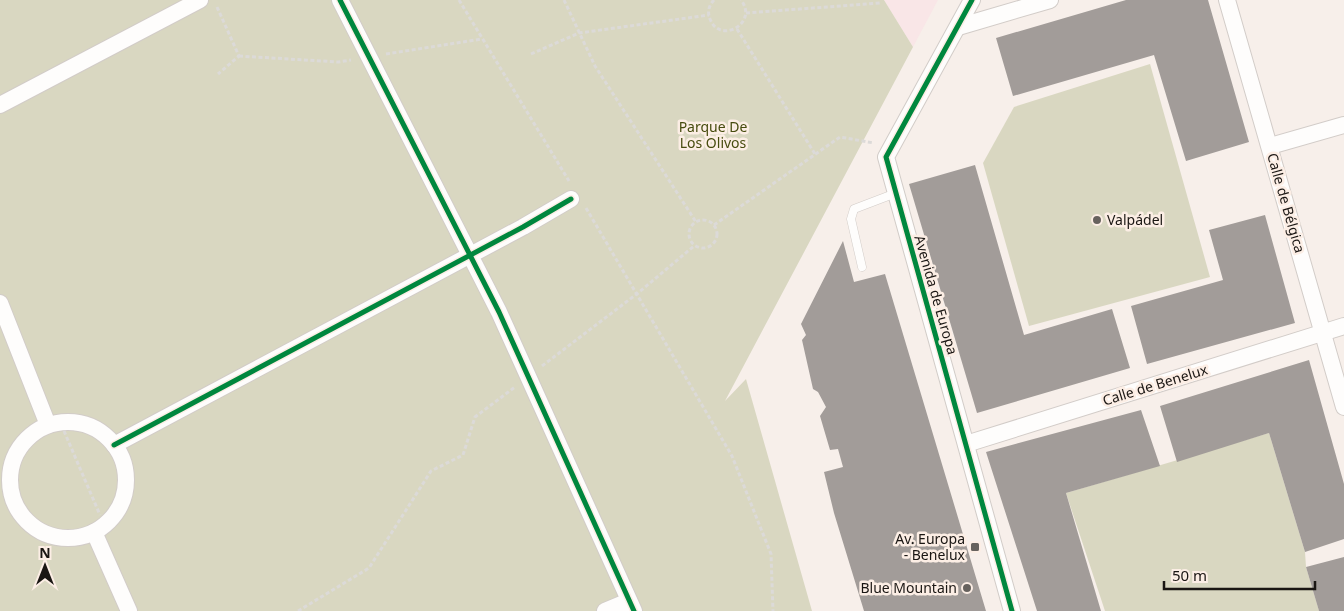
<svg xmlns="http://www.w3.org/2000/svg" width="1344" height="611" viewBox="0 0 1344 611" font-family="'Noto Sans',sans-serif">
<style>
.education{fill:#f9e6e7}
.green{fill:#d9d7c1}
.building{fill:#a29c99}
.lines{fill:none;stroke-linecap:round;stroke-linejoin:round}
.lane-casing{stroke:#d2ccc8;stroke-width:9}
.street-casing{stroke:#d2ccc8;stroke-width:18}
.path{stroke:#dcdad8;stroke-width:3;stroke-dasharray:4 2.5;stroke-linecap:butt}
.lane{stroke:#fefdfc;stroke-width:8}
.street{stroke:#fefdfc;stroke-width:16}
.cycleway-casing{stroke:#fceee5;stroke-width:8}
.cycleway{stroke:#00873e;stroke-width:5}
.poi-dot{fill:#67625e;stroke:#fceee5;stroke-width:2}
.labels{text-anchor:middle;stroke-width:5;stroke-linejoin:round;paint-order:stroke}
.park-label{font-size:14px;fill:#474c0f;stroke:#fceee5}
.street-label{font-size:14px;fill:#1a1613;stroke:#fceee5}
.poi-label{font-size:14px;fill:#1a1613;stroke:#fceee5;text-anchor:end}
</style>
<rect width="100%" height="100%" fill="#f7efea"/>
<path class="education" d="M884,0H938L913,47Z"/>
<g class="green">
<path d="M0,0H884L913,47L725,401L746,379L812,611H0Z"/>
<path d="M1150,64L1210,277L1029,326L983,163L1014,107Z"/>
<path d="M1269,433L1305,552L1306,567L1319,611H1105L1066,493Z"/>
</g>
<g class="building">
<path d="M1126,0H1208L1249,142L1186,161L1154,55L1013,96L996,38Z"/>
<path d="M975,165L1024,335L1112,309L1130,368L977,413L909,184Z"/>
<path d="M1265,215L1295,323L1147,364L1131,306L1223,280L1209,230Z"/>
<path d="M843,241L854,282L885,274L986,611H864L834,513L824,472L843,467L838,449L830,450L820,416L826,407L818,392L813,389L802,340L806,335L801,324Z"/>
<path d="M1309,360L1344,484V539L1305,552L1269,433L1177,462L1160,406Z"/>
<path d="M1141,410L1160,466L1066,493L1101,611H1037L986,452Z"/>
<path d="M1344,557V611H1319L1306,567Z"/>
</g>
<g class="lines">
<g class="lane-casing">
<path id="lane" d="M862,267L851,219L854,209L896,193"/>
</g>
<g class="street-casing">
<g id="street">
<path d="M340,0L499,312L634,611"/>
<path d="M972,0L886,157L1012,611"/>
<path d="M1227,0L1344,407"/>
<path d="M958,27L1050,0"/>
<path d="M0,105L200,0"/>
<path d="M1270,146L1344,125"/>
<path d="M0,303L48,425"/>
<circle cx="68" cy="480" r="58"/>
<path d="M966,444L1344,326"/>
<path d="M114,445L523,227L571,199"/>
<path d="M94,532L129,611"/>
<path d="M605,611L629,601"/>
</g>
</g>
<g class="path">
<path d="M459,0L569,181"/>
<path d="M564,0L595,66L696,222"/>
<path d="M714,0C709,5 707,12 710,19C720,45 759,23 741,0"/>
<path d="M217,7L239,56L218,74"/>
<path d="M746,13L880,3"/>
<path d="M737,29L815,154"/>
<path d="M386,54L482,39"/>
<path d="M531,54L579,33L709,15"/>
<path d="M239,56L338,62L351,60"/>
<path d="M586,208L732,456L771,554L773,611"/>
<circle cx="703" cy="234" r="14"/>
<path d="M714,225L840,137L874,143"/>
<path d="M542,366L638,293L694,246"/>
<path d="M64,431L100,515"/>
<path d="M298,611L369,568L431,471L463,455L475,417L515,387"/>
</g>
<use href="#lane" class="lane"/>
<use href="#street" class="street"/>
<g class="cycleway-casing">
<g id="cycleway">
<path d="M340,0L499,312L634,611"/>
<path d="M972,0L886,157L1012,611"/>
<path d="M114,445L523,227L571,199"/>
</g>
</g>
<use href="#cycleway" class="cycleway"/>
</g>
<g class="poi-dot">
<circle cx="1097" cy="220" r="5"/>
<rect x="970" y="542" width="10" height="10" rx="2.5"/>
<circle cx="967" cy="588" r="5"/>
</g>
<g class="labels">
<g class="park-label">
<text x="713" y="132">Parque De<tspan x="713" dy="16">Los Olivos</tspan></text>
</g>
<g class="street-label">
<text transform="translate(1286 203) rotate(74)" y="5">Calle de Bélgica</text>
<text transform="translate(936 295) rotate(74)" y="5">Avenida de Europa</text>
<text transform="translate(1155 385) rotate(-17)" y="5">Calle de Benelux</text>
</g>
<g class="poi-label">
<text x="1107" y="225" text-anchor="start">Valpádel</text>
<text x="965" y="544">Av. Europa<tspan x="965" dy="16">- Benelux</tspan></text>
<text x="957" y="593">Blue Mountain</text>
</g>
</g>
<g transform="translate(45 566)" stroke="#fceee5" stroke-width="4" paint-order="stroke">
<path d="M0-4L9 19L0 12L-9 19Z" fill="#1a1613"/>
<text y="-8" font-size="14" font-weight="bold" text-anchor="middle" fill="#1a1613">N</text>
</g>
<path d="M1164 581v8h151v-8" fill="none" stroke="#1a1613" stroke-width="2.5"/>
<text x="1172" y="581" font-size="15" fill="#1a1613" stroke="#fceee5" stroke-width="4" paint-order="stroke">50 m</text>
</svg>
